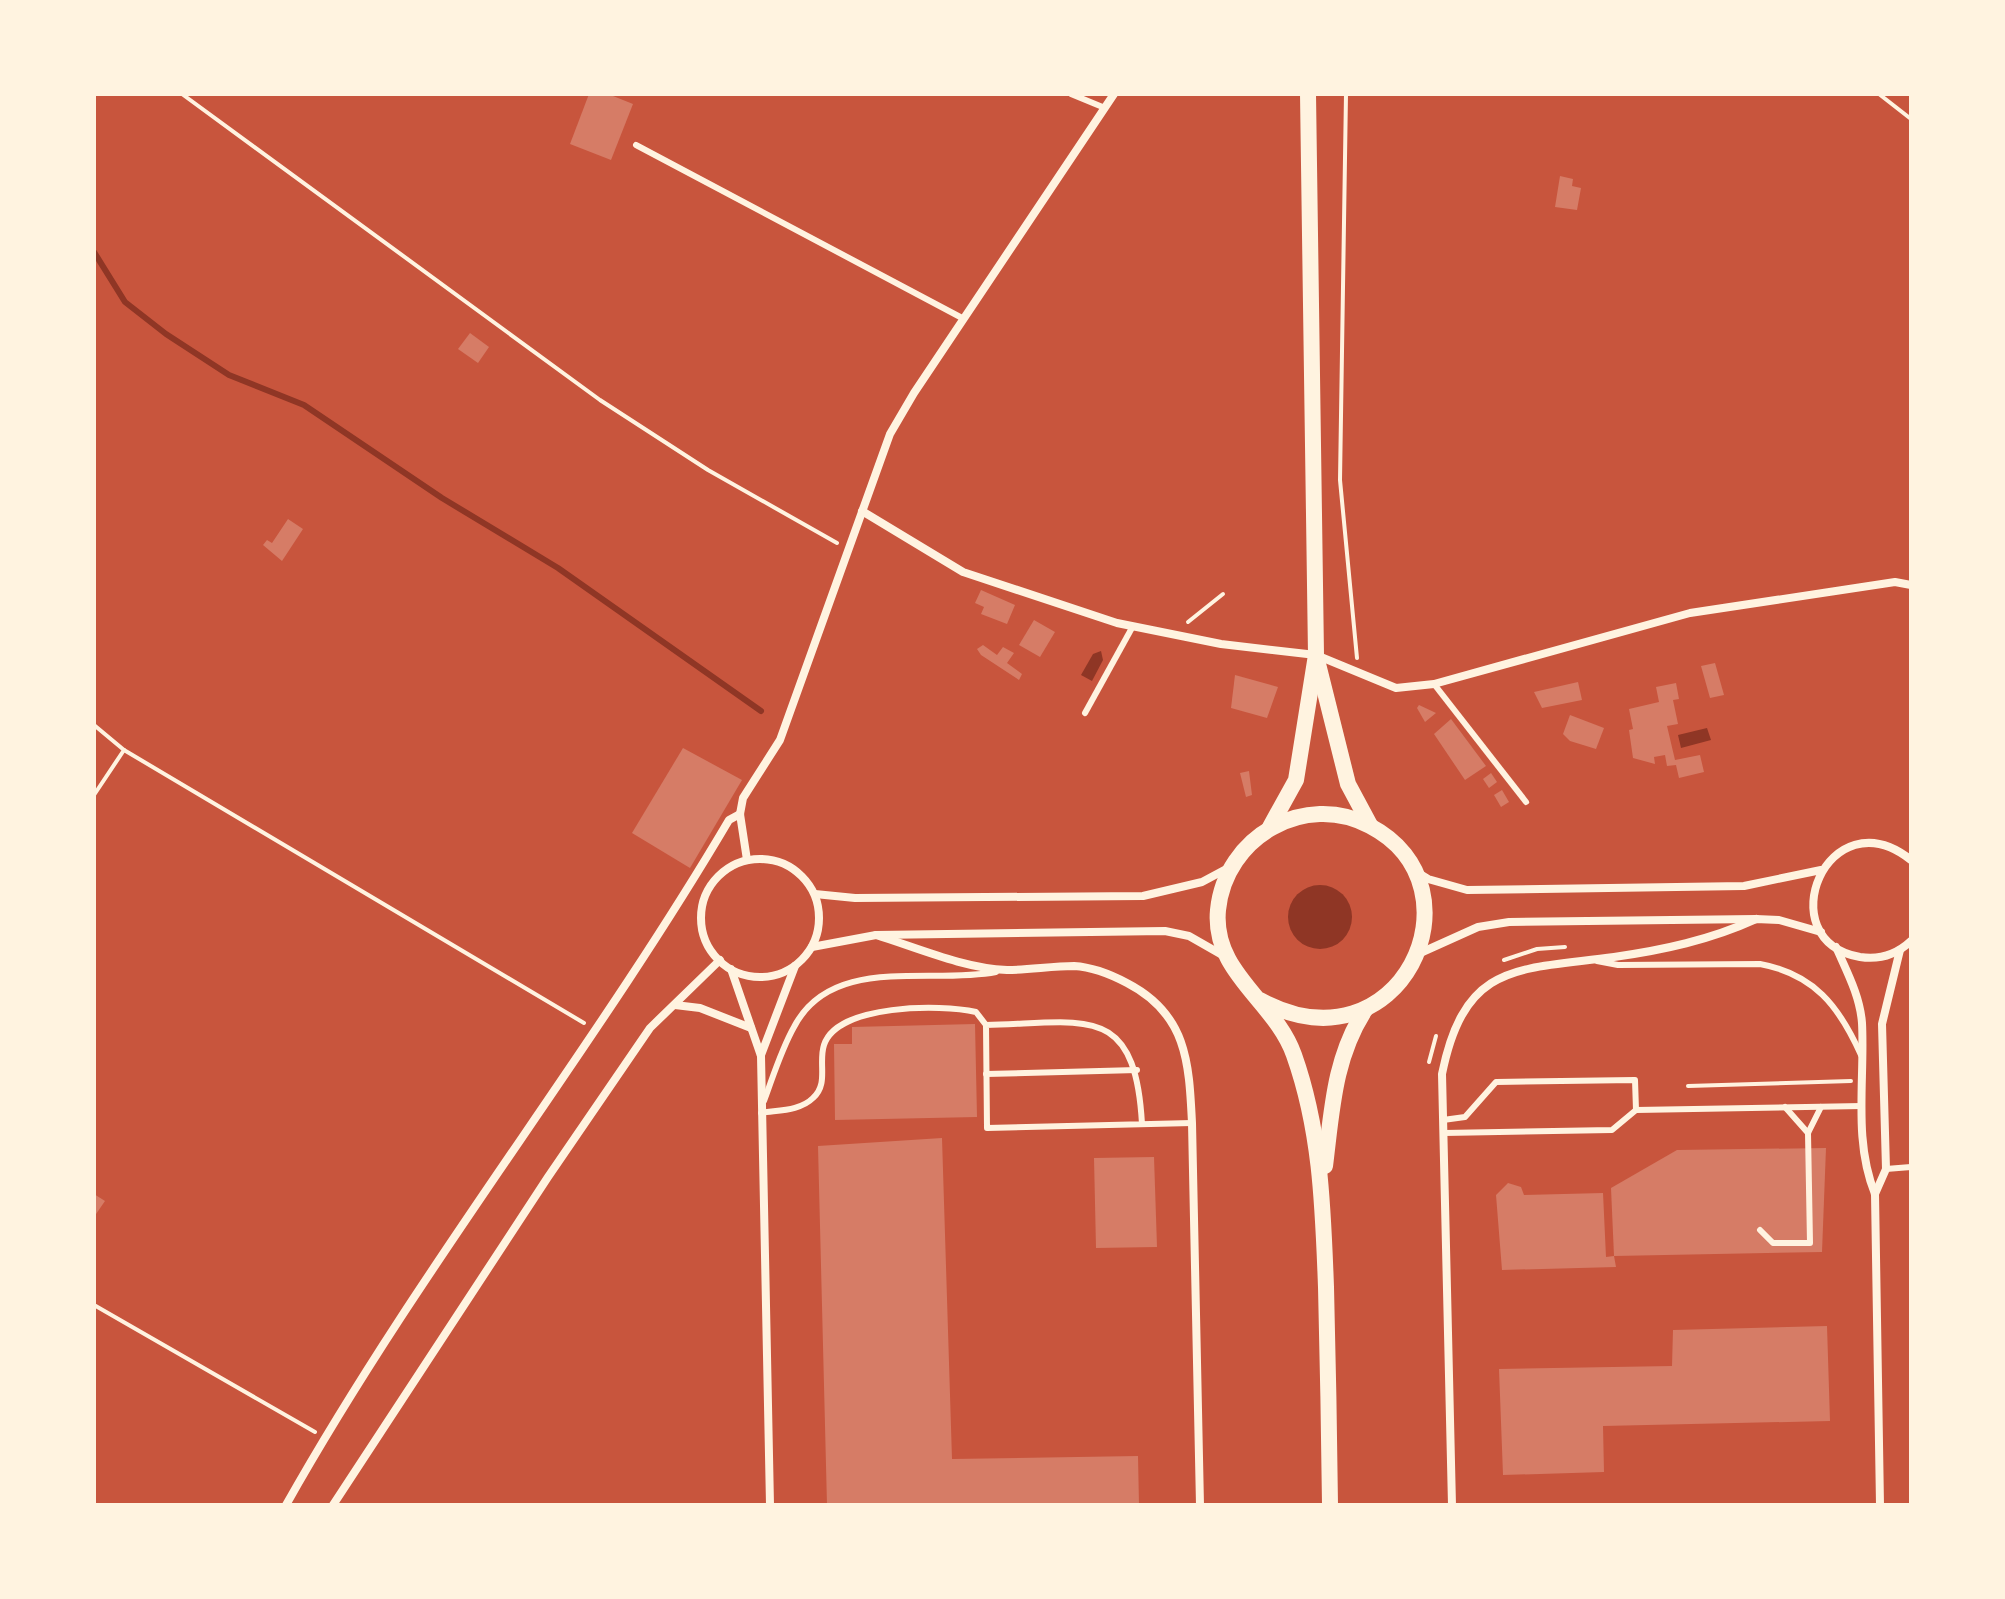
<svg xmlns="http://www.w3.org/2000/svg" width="2005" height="1599" viewBox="0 0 2005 1599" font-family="Barlow,sans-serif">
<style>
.water{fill:#8f3625}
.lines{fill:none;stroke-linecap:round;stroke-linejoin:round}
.stream{stroke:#8f3625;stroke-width:6}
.building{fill:#d67c66}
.path{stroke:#fff3e0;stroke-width:4}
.service{stroke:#fff3e0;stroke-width:6}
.minor{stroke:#fff3e0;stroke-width:8}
.secondary{stroke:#fff3e0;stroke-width:16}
</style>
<rect width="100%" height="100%" fill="#c8553d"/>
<g class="water">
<path d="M1101,651L1103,660L1092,681L1081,675L1093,654Z"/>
<path d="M1707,728L1711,740L1681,748L1678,735Z"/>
<circle cx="1320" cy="917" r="32"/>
</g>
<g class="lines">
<path class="stream" d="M94,252L125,302L166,334L229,375L304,405L442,498L558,568L761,711"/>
</g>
<g class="building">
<path d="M589,94H608L633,104L611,160L570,144Z"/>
<path d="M1560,176L1573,179L1572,186L1581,188L1577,210L1555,207Z"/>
<path d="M470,333L489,347L478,363L458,349Z"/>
<path d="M288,519L303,529L282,561L263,545L267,540L272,543Z"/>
<path d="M981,590L1015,605L1007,624L981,614L984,607L975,603Z"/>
<path d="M1034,620L1055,632L1040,657L1019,645Z"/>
<path d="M983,645L997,655L1003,647L1014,653L1007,663L1022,674L1019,680L981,655L977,649Z"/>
<path d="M1715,663L1724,695L1710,698L1701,666Z"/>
<path d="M1235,675L1278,687L1267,718L1231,708Z"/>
<path d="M1578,682L1582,700L1542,708L1534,692Z"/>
<path d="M1676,683L1679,699L1673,700L1678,724L1667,726L1675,760L1700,755L1704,772L1679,778L1676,765L1667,766L1665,755L1654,757L1655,764L1633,758L1629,730L1633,729L1629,709L1659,702L1656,687Z"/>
<path d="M1419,705L1436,713L1425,722L1417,708Z"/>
<path d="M1570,715L1604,728L1596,749L1570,741L1563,734Z"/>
<path d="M1451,719L1486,766L1465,780L1434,734Z"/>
<path d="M683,748L742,780L690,868L632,833Z"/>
<path d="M1249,771L1252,795L1246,797L1240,773Z"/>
<path d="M1491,773L1497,782L1489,788L1483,779Z"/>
<path d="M1502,790L1509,802L1501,807L1494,795Z"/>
<path d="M975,1024L977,1117L835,1120L834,1044H852V1027Z"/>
<path d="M942,1138L952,1459L1138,1456L1139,1505H827L818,1146Z"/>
<path d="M1826,1148L1822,1252L1614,1256L1611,1188L1677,1150Z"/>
<path d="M1154,1157L1157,1247L1096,1248L1094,1158Z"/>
<path d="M1508,1183L1521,1187L1524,1195L1603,1193L1606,1257L1614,1256L1616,1267L1502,1270L1496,1195Z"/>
<path d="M94,1194L105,1201L94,1217Z"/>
<path d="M1827,1326L1830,1421L1603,1426L1604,1472L1503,1475L1499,1369L1672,1366L1673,1330Z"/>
</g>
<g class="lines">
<g class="path">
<path d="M182,94L600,400L708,470L837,543"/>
<path d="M1346,94L1340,480L1357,658"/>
<path d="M1879,94L1911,119"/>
<path d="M1188,622L1223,594"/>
<path d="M94,725L124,750L584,1023"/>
<path d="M94,795L124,750"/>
<path d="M1504,960L1537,949L1565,947"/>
<path d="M1429,1062L1436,1036"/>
<path d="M1688,1086L1851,1081"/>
<path d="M94,1305L315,1432"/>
</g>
<g class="service">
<path d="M1071,94L1105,108"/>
<path d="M636,145L964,319"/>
<path d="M1434,684L1526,802"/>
<path d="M1085,713L1133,626"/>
<path d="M1597,961L1618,965L1760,964C1814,974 1839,1006 1861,1055"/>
<path d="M986,1074L1137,1070"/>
<path d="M764,1101C773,1077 781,1050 794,1027C832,954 930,985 996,972"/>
<path d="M1785,1107L1808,1133"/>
<path d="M761,1113C778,1110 800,1111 813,1098C829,1084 818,1063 824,1045C837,1004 941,1004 976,1012L986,1025"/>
<path d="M1443,1120L1465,1117L1496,1082L1635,1080L1636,1110"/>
<path d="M1142,1124C1135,1001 1085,1023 986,1025L987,1128L1192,1123"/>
<path d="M1444,1133L1612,1130L1636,1110L1862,1106"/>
<path d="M1886,1169L1911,1167"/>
<path d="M1760,1230L1773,1243H1810L1808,1133L1821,1107"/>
</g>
<g class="minor">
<path d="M862,511L963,572L1117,623L1221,644L1316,655L1396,688L1434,684L1690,613L1895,582L1911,585"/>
<circle cx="760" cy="918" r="59"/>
<path d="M747,860L740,814L743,798L780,740L890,434L914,393L1114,94"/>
<path d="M1911,860C1828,794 1767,940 1860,957C1879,960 1897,954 1911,941"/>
<path d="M1415,871L1428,879L1467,890L1744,886L1821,870"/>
<path d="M815,894L855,898L1143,896L1202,882L1230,867"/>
<path d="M876,935C918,948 963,968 1007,970C1029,970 1052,966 1074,966C1091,967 1112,975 1127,983C1187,1014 1189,1062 1192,1123L1200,1505"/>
<path d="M812,947L876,935L1165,931L1189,936L1224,956"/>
<path d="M1836,947C1847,972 1860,996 1862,1023C1865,1080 1853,1140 1875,1194L1880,1505"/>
<path d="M1418,954L1478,927L1509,922L1756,919L1779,920L1821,932"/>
<path d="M731,969L761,1056L770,1505"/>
<path d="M675,1005L700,1008L751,1028"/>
<path d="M761,1055L795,966"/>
<path d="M1875,1194L1886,1169L1882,1024L1900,950"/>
<path d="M286,1505C420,1267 591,1054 729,820L740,814"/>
<path d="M333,1505L548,1177L650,1028L720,960"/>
<path d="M1452,1505L1442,1074C1465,961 1518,970 1614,957C1663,950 1710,940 1756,919"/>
</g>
<g class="secondary">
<path d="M1318,664L1348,784L1370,825"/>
<path d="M1270,827L1296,780L1316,655L1308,94"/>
<path d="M1260,1000C1400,1076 1487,887 1370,826C1305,791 1225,837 1218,910C1212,973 1275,1001 1294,1055C1321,1131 1323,1208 1326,1287C1328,1360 1329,1432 1330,1505"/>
<path d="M1325,1166C1332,1110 1334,1058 1365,1010"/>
</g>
</g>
<rect width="2005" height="1599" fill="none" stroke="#fff3e0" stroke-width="192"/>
</svg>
